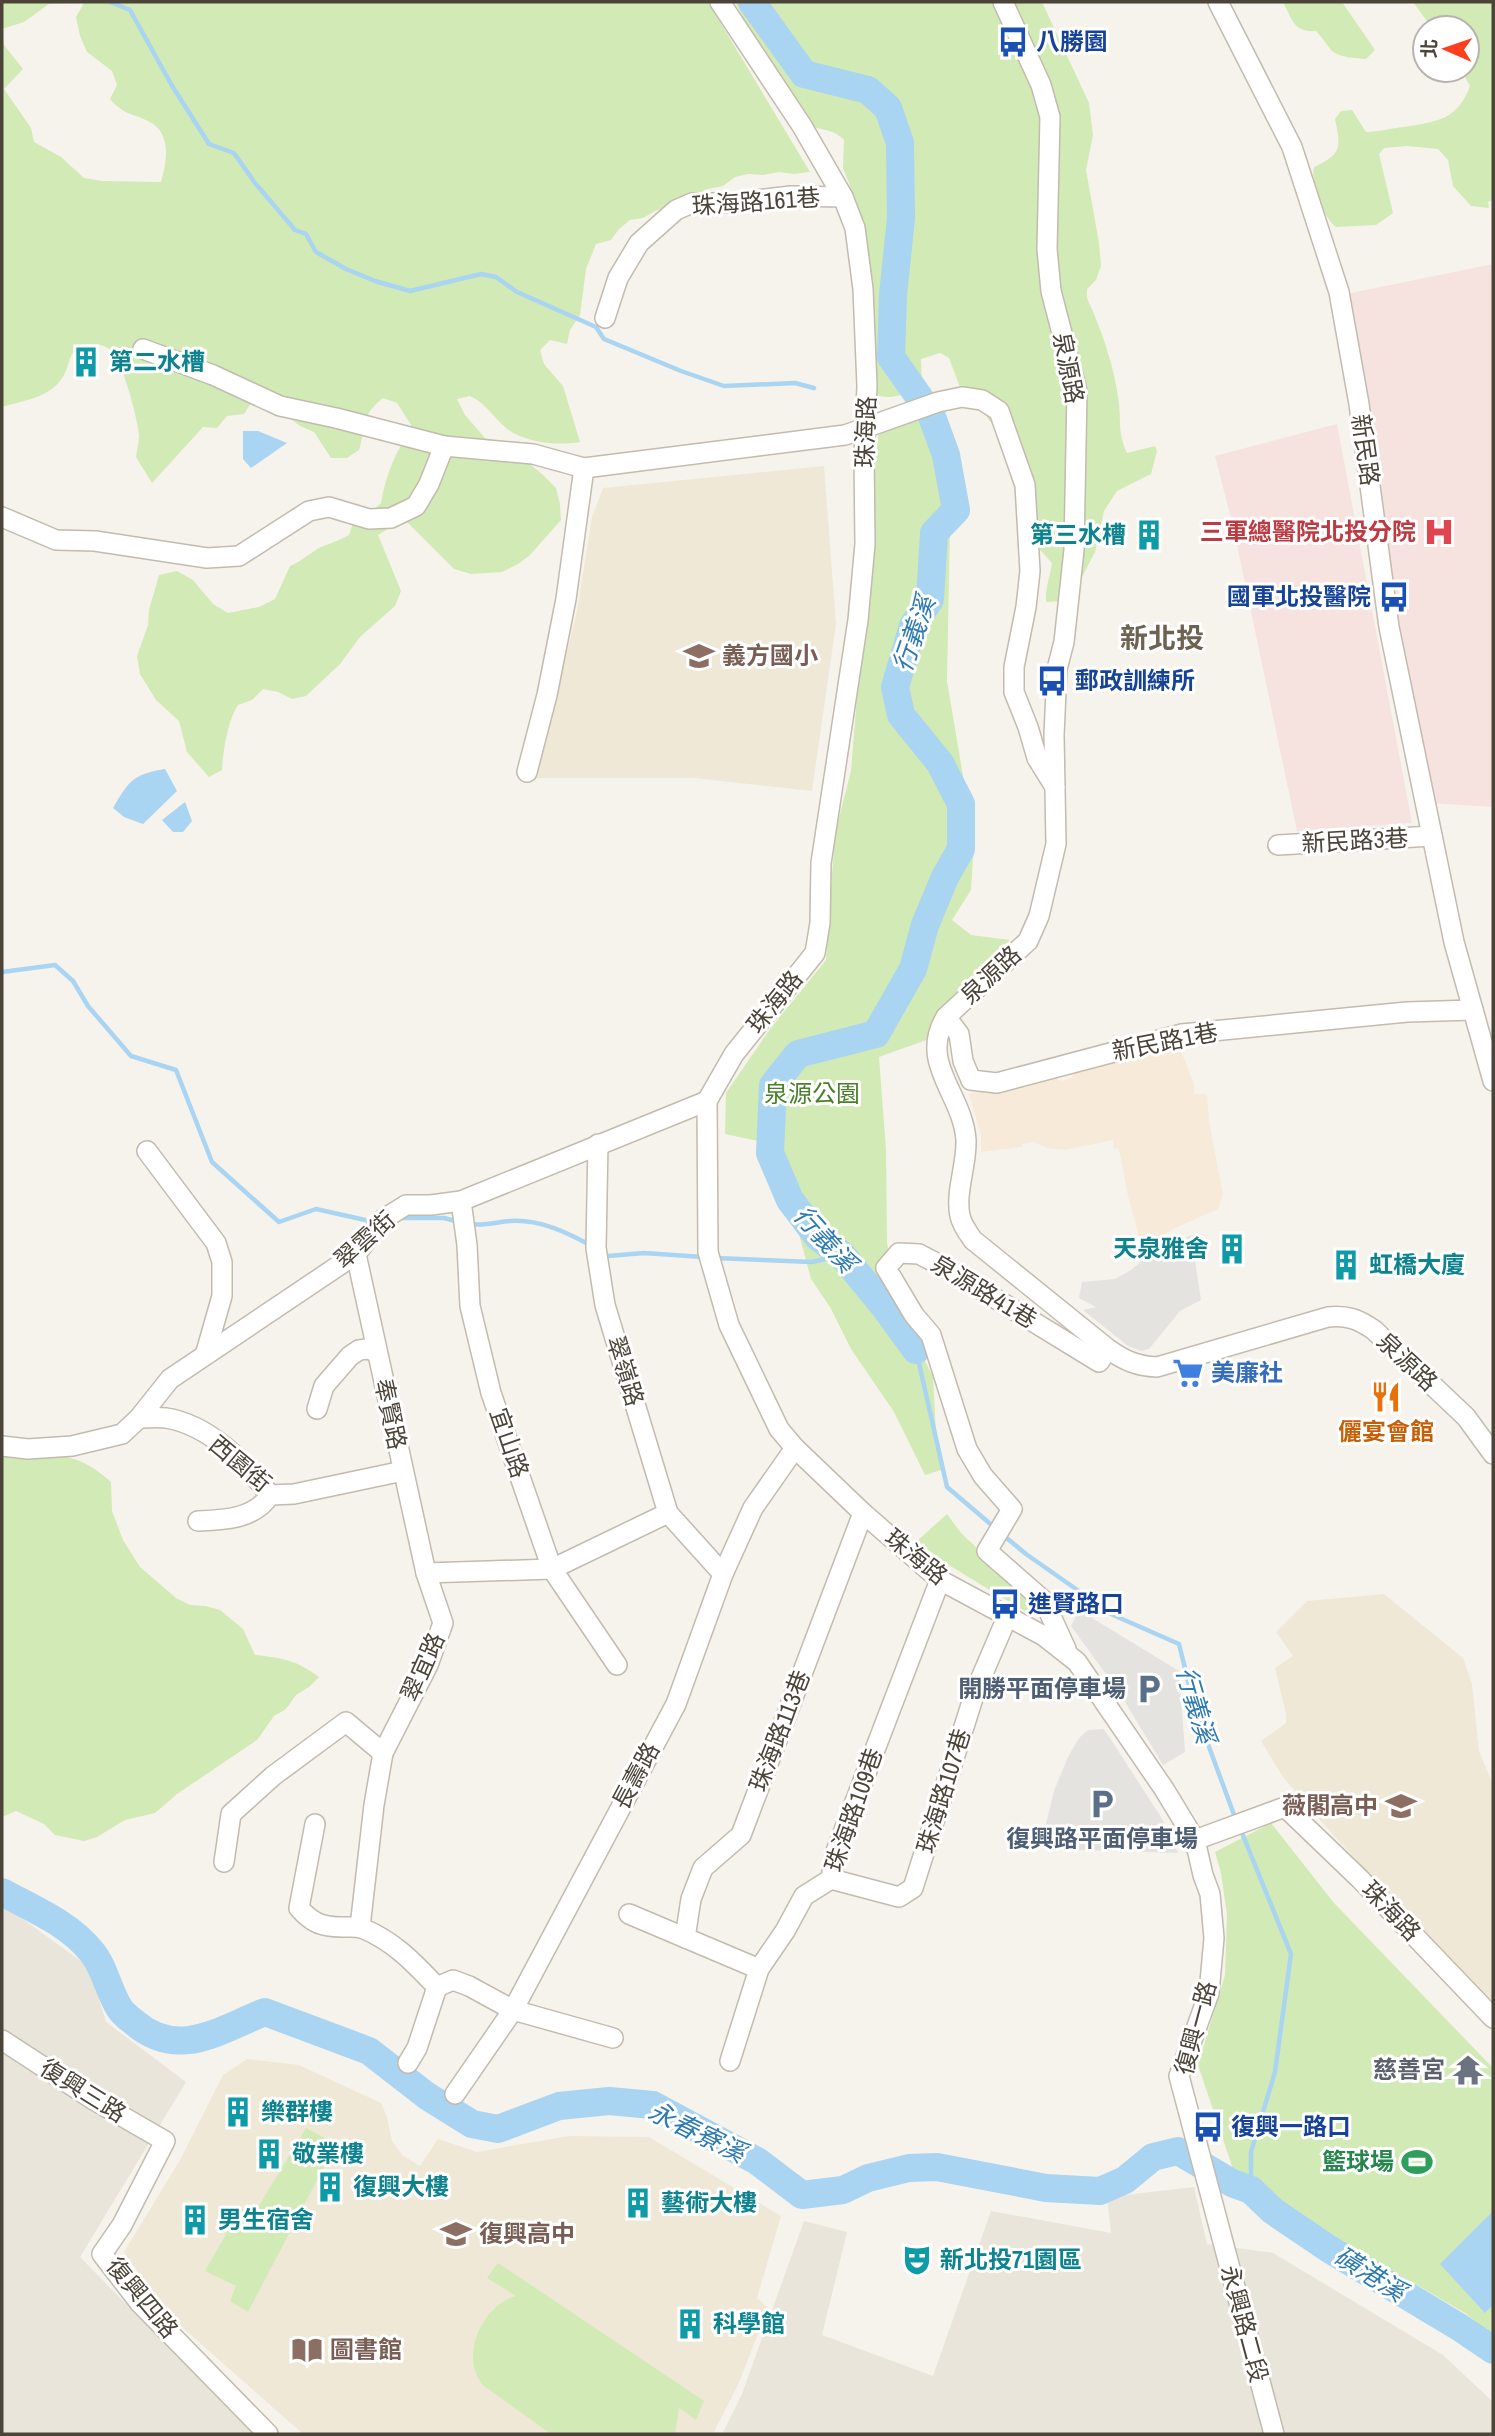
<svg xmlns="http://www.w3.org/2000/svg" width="1495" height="2436" viewBox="0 0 1495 2436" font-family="'Archivo Narrow','Noto Sans TC',sans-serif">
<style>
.residential{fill:#eae5da}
.commercial{fill:#f7ead8}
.education{fill:#efe8d6}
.medical{fill:#f6e3e0}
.green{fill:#d2eab5;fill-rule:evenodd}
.parking{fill:#e5e3e0}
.water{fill:#a9d4f2}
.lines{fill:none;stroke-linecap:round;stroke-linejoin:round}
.stream{stroke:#a9d4f2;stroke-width:4.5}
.river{stroke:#a9d4f2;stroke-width:28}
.minor-casing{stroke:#c2bbae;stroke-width:22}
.minor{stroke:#fff;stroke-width:19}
.labels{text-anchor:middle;stroke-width:6;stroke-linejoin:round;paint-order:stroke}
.transit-label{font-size:24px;font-weight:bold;fill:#164399;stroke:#fff;text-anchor:start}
.street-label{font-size:24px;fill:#4b4439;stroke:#fff}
.culture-label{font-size:24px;font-weight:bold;fill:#0d838f;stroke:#fff;text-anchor:start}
.health-label{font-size:24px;font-weight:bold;fill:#be3a42;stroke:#fff;text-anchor:end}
.education-label{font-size:24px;font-weight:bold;fill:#785e54;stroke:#fff;text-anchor:start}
.park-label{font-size:24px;fill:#4a7f2a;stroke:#fff}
.shop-label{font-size:24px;font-weight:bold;fill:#366cbe;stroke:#fff;text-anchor:start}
.food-label{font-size:24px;font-weight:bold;fill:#c56008;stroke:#fff}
.service-label{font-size:24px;font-weight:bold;fill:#4e5e75;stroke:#fff;text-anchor:end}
.worship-label{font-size:24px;font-weight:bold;fill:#5b616d;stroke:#fff;text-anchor:end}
.leisure-label{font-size:24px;font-weight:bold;fill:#27864d;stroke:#fff;text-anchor:end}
.water-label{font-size:26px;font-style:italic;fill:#2e7ab2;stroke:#fff}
.quarter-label{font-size:28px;font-weight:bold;fill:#6e6250;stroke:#fff}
</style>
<rect width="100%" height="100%" fill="#f6f3ec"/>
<g class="residential">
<path d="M2,1904L89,1967L106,2022L186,2082L80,2257L253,2434H2Z"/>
<path d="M1194,2187L1207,2244L1273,2253L1443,2355L1493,2402V2434H722L742,2394L804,2221L847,2232L822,2335L933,2376L991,2211L1111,2233L1107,2197Z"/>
</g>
<path class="commercial" d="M1176,1039L1194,1084V1094H1207L1209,1121L1223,1195L1218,1209L1175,1228L1142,1248L1128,1196L1120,1154L1118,1148L1114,1149L1113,1140L1065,1150L1047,1148L1034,1142L1022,1144V1147L981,1152V1135L969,1094L1052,1078L1062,1081L1071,1078L1075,1073L1133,1056Z"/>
<g class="education">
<path d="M824,466L836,624L812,791L694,778H536L577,611L592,517L603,488Z"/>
<path d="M1384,1594L1463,1658L1472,1684L1479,1751L1493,1785V2008L1327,1828L1283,1777L1261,1741L1286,1723V1714L1275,1668L1293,1656L1276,1632L1307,1601Z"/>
<path d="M247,2059L299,2065L381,2103L387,2117L392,2141L402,2155L420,2166L438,2139L477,2152L569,2136L649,2137L781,2216L757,2298L768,2308L738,2385L713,2434H303L165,2312L124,2252L180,2160L223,2075Z"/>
</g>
<g class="medical">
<path d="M1493,264V807L1430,803L1388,564L1346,294Z"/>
<path d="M1337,424L1412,823L1297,831L1233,526L1215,456Z"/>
</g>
<g class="green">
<path d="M2,2H708L810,172L794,174L779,172L763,175L748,174L735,177L723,186L707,189L693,198L655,211L643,218L630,220L619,229L611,240L596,244L586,269L580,315L570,330L567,344L550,340L540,350L544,364L563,386L580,442C557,446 525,443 506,428C492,416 487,404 470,396L457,399L465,415L485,438L503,442L542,474L556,488L560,504L561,520L529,556L518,564L502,572L471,574L454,569L407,522L391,527L378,535L401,591L395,606L360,637L340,664L306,696L292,699L278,692L263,689L252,700L238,705C228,720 223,751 222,770L209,777L187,752L179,721L156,700L140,674L137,656L148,625L149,610L159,575L177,571L193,580L213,604L228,613L259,607L275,599L290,566C302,561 311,552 321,547C331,543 340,540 349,535L354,520L370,513L381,503C385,478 396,448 413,428L397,403L383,398C360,416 367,426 359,450L347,458H331L314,432L300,426L281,411L252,402L244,414L227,416L217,428L203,427L152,483L136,457C137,450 139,442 139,435C138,419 122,358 109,349C100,342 89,344 78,345C68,358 70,363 64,375C51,398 25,400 2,407ZM84,3L76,17L80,36L87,52L112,71L117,85L110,99C125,116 130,112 148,121C172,132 167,161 161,182L102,181L84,178L61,157L34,142L31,128L4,89L23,69L4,45L2,29L24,22L49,4Z"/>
<path d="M735,2H1042L1089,103L1093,135L1086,170L1099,243L1101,266L1096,280L1087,289V298C1102,331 1115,368 1119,404C1121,425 1118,433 1127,453L1155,446L1157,451L1151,474L1117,491L1104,511L1095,552L1081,579L1061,601L1046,602C1045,588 1050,577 1052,563L1041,551L1021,535L1013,481L999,432L988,419L976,396L961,390L949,358L940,353L921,359L922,385C906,395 893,400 875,395L860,226L850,186L843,168L844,140C831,126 817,133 806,121C776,86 756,43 735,2Z"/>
<path d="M1283,2H1342L1375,50L1366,59C1355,58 1339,58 1331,50C1326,44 1322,37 1316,31C1294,33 1292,19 1283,2Z"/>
<path d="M1413,2H1493V200L1488,202L1489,208L1471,206L1453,186L1448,160L1438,149L1407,146L1384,148L1379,154L1393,213L1376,225L1336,227C1323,217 1310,183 1314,167C1342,154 1341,148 1335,119L1341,111L1352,110L1366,132C1379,132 1391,128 1404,127C1436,122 1458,120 1470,86L1461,70H1467V28H1432Z"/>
<path d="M937,409L960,492L950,522L947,681L974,841L971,890L952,920L971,935L1010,940L934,1017L929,1039L879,1057L886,1149L887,1243L899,1309L933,1377L936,1433L944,1469L925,1475L894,1412L851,1349L830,1307L811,1279L787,1189L758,1141L725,1134L726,1093L770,1029L826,960L835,833L851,771L878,435Z"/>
<path d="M2,1455C49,1455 74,1448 111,1482L112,1511L123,1540L140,1567L176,1598L190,1605L206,1606L220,1610L243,1629L255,1655C283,1658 296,1660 319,1677L309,1687L296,1695L286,1709L274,1716L257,1740L177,1794L155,1813L125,1820L97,1837L84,1841L55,1835L44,1824L16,1811L2,1817Z"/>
<path d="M947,1514L961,1533L1037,1605L1030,1612L1023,1610L947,1564L917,1541Z"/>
<path d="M1271,1823L1334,1903L1493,2068V2336L1465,2313L1319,2228L1238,2184L1198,2065L1225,1975L1227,1915L1221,1873L1215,1852Z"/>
<path d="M306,2128L336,2144L248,2312L230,2301L236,2286L205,2271L241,2208L254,2214Z"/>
<path d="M498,2263L704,2401L696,2420L679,2408L675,2434H551L484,2386C458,2359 482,2305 516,2296L487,2278Z"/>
</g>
<g class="parking">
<path d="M1191,1235L1201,1300L1180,1311L1149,1349L1141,1351L1128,1346L1083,1310L1096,1307L1079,1298L1082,1282L1115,1279L1131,1270L1152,1253Z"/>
<path d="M1079,1610L1179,1671L1185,1752L1163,1765L1119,1692L1071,1626Z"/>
<path d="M1104,1729L1161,1817L1178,1853L1045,1849L1046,1824L1054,1791L1068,1757L1079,1738L1088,1730Z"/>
</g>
<g class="water">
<path d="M243,431H258L287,443L251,468L243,459Z"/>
<path d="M165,769L177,791L143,824L124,817L113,808C129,781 133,774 165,769Z"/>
<path d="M185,802L192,821L183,832H173L162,820Z"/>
<path d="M1493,2211V2305L1485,2313L1440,2264Z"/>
</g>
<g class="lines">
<g class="stream">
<path d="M110,2L130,10L171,84L209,144L234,153L255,183L295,230L306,234L316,252L346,269L375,281L410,291L481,274L496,277L517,292L596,327L604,339L681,371L724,386L795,383L814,388"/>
<path d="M2,972L55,965L73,981L88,1006L131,1056L176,1070L212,1162L279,1222L316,1209L374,1222"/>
<path d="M402,1218H444L459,1222"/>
<path d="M471,1224C484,1226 497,1222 510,1221C539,1219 566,1232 590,1245"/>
<path d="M604,1253L608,1256L644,1253L703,1257"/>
<path d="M715,1258L812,1262L842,1255"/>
<path d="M916,1350L947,1487L994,1527"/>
<path d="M1003,1535L1026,1554L1113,1615L1179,1644L1195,1709L1236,1820"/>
<path d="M1240,1828L1291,1954L1275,2072L1251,2152V2190"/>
</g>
<g class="river">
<path d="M752,2L804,74L868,90L888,108L900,143L901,218L893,295L891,357L931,414L946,455L956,510L934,533L930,599L913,626L895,687L901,715L940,763L961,804V849L945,877L925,925L913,969L876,1034L798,1054L773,1085L770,1153L790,1200L818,1237L842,1255L884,1306L916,1350"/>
<path d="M2,1892C33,1909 68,1923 91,1951C105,1967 108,1991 120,2009C123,2014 130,2019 135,2023C179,2060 219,2030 265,2012L369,2051L427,2096L472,2124L498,2129L559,2106L609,2101L653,2105L757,2161L802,2195L843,2190L868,2178L909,2168L937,2167L1046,2188L1100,2191L1125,2180L1153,2157L1178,2151L1232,2183L1251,2190L1273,2211L1329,2249L1459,2327L1493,2350"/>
</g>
<g class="minor-casing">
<g id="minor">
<path d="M720,2L802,126L843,197L855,228L863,289L867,386L864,455L865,544L858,620L821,863L820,923L815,953L734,1054L707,1101L708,1252L729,1325L779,1429L795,1448L863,1513L940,1580L1044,1636L1077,1662L1164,1789L1195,1840L1203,1875L1210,1894L1214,1938L1209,1993L1179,2076L1274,2434"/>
<path d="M1003,2L1041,85L1050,117L1047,249L1051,291L1077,391L1074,550L1064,642L1057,669L1054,735L1056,844L1039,916L1028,941L946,1017C918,1063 963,1094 966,1140C967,1165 955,1192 960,1216C962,1225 968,1233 973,1240L1108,1349C1125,1361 1137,1366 1157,1367L1328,1317C1347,1315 1358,1319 1374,1330L1466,1417L1493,1454"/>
<path d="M1218,2L1292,147L1339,292L1359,404L1389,627L1454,942L1493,1081"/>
<path d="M605,318L618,278L639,243L676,210L692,203H731L791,196L843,197"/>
<path d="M143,349L213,375L280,406L336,418L444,446"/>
<path d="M2,517L56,540L95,541L207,558L239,556L309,511L329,507L369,519L391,518L416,506L429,484L444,446L533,454L584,468L845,435L938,402L962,397L982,400L999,411L1025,485L1030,571L1026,607L1014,667V692L1028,727L1037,758L1055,787"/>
<path d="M527,772L547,695L566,599L584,468"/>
<path d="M1278,845L1432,836"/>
<path d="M946,1017L959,1034L963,1061L971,1080L997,1083L1182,1034L1407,1012L1473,1010"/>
<path d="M598,1144L596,1248L605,1305L668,1513L723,1574"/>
<path d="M147,1151L216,1243L222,1262V1296L206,1352"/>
<path d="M461,1201L467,1245L470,1306L491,1393L552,1569L617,1665"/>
<path d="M356,1254L426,1573L443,1623L428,1665L383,1753L374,1805L360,1927"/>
<path d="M317,1409L324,1386L350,1356L359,1350L367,1349L377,1352"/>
<path d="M139,1418C148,1418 158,1417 166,1418C210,1425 244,1462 270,1495L294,1494L403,1471"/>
<path d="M2,1446L28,1449L72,1446L122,1434L139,1418L170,1379L356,1254L382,1220L406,1205H431L461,1201L707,1101"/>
<path d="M198,1521C224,1520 255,1519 270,1495"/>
<path d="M426,1573L552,1569L668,1513"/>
<path d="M1066,1649L1044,1601L987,1551L1012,1509L983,1476L967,1449L931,1335L914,1315L886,1268L899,1253L919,1254L944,1267L1099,1362L1108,1349"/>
<path d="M315,1824L299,1908C312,1923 322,1927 342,1927C350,1927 357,1926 364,1929C395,1942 415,1964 437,1987"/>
<path d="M1195,1840L1285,1807L1360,1879L1493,2018"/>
<path d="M224,1862L231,1814L273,1776L346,1722L383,1753"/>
<path d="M831,1879L899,1897L913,1888L975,1692L1008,1615"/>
<path d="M629,1914L759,1969"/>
<path d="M685,1938L691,1899L703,1868L741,1835L863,1513"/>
<path d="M2,2040L94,2100L165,2141L122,2225L102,2254L139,2302L268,2434"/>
<path d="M730,2061L759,1969L785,1931L804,1896L831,1879L835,1854L940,1580"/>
<path d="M408,2063L417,2048L437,1987L453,1980L469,1986L513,2010L613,2038"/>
<path d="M455,2094L513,2010L676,1704L723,1574L753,1508L795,1448"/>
</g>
</g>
<use href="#minor" class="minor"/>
</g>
<defs>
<g id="bus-bare" transform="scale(2.415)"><path d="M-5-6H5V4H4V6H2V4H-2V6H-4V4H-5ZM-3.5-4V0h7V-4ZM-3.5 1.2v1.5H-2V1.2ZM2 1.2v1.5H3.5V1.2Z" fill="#1a4fb4" stroke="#fff" stroke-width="2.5" paint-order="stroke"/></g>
<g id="building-bare" transform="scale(2.415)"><path d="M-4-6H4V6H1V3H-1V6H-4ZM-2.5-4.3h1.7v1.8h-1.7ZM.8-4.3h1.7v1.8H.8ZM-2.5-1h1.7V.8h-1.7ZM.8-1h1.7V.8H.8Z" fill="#0f9aa8" stroke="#fff" stroke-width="2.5" paint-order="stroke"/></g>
<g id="hospital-bare" transform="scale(2.415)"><path d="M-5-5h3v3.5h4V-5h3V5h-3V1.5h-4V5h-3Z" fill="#e0444e" stroke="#fff" stroke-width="2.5" paint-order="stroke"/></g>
<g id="school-bare" transform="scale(2.415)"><path d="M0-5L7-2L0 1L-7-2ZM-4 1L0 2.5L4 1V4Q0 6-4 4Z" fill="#8d6e63" stroke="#fff" stroke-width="2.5" paint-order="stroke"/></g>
<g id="supermarket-bare" transform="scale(2.415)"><path d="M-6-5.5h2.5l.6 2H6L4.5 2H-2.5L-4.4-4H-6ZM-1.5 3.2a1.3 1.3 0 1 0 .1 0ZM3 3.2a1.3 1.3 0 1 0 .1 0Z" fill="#3f7fe0" stroke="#fff" stroke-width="2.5" paint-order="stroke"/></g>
<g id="restaurant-bare" transform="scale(2.415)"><path d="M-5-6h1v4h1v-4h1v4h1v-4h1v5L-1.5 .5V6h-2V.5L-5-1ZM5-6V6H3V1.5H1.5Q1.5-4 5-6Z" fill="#e8710a" stroke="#fff" stroke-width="2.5" paint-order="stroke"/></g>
<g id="parking-bare" transform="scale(2.415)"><path d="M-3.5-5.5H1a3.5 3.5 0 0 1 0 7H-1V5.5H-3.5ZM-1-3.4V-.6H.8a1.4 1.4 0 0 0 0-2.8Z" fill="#5c6f8a" stroke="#fff" stroke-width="2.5" paint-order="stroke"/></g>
<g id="temple-bare" transform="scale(2.415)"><path d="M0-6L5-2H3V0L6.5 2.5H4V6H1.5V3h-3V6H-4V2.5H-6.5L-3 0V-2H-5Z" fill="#6b7280" stroke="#fff" stroke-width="2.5" paint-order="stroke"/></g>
<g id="stadium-bare" transform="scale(2.415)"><path d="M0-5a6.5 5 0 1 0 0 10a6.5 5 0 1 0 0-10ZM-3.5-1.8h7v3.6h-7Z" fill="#2e9e5b" stroke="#fff" stroke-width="2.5" paint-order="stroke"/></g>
<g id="theatre-bare" transform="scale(2.415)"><path d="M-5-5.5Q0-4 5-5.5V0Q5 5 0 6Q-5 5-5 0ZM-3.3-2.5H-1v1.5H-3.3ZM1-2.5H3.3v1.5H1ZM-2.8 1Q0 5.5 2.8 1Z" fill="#0f9aa8" stroke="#fff" stroke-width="2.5" paint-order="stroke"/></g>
<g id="library-bare" transform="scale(2.415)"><path d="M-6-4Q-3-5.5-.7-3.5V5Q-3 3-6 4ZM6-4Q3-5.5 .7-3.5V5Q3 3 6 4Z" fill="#8d6e63" stroke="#fff" stroke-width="2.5" paint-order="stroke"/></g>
</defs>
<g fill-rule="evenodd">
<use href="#bus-bare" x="1013" y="42"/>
<use href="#building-bare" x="86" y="362"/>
<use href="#hospital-bare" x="1439" y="532"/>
<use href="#building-bare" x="1149" y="535"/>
<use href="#bus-bare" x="1394" y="597"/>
<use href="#school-bare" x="699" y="656"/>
<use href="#bus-bare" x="1052" y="681"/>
<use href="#building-bare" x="1232" y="1249"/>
<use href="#building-bare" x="1346" y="1265"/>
<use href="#supermarket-bare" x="1188" y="1373"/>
<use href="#restaurant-bare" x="1386" y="1397"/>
<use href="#bus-bare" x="1005" y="1604"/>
<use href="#parking-bare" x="1149" y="1689"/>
<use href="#parking-bare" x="1102" y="1804"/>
<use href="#school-bare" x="1401" y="1806"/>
<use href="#temple-bare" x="1468" y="2070"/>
<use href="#building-bare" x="238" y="2112"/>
<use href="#bus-bare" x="1208" y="2127"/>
<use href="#building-bare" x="269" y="2154"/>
<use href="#stadium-bare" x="1417" y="2162"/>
<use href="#building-bare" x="330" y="2187"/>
<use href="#building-bare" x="638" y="2203"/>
<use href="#building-bare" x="195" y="2220"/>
<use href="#school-bare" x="456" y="2234"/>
<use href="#theatre-bare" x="917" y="2260"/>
<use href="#building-bare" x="690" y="2324"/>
<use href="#library-bare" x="307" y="2350"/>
</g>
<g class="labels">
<g class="transit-label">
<text x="1036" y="50">八勝園</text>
<text x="1371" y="605" text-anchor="end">國軍北投醫院</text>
<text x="1075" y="689">郵政訓練所</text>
<text x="1028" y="1612">進賢路口</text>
<text x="1231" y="2135">復興一路口</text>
</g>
<g class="street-label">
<text transform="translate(756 202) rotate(-4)" y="8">珠海路161巷</text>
<text transform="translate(1068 368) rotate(79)" y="8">泉源路</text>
<text transform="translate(866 432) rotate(-88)" y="8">珠海路</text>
<text transform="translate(1365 450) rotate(82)" y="8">新民路</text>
<text transform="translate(1355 841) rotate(-3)" y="8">新民路3巷</text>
<text transform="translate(991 975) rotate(-43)" y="8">泉源路</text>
<text transform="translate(775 1002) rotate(-51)" y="8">珠海路</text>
<text transform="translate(1165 1042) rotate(-11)" y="8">新民路1巷</text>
<text transform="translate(365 1240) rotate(-42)" y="8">翠雲街</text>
<text transform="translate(984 1292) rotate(31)" y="8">泉源路41巷</text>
<text transform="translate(1407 1362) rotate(43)" y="8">泉源路</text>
<text transform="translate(625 1371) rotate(73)" y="8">翠嶺路</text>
<text transform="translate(390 1414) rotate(78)" y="8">奉賢路</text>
<text transform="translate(509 1443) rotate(71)" y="8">宜山路</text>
<text transform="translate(240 1464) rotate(40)" y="8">西園街</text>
<text transform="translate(916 1557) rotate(39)" y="8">珠海路</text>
<text transform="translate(423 1667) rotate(-66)" y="8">翠宜路</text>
<text transform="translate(780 1731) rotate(-69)" y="8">珠海路113巷</text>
<text transform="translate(636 1776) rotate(-62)" y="8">長壽路</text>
<text transform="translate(944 1791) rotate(-73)" y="8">珠海路107巷</text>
<text transform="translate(854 1810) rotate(-71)" y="8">珠海路109巷</text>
<text transform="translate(1391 1911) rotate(46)" y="8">珠海路</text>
<text transform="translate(1196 2028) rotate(-75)" y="8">復興一路</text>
<text transform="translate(83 2091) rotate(32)" y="8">復興三路</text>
<text transform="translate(142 2298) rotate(50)" y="8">復興四路</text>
<text transform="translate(1244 2324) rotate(75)" y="8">永興路二段</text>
</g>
<g class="culture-label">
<text x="109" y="370">第二水槽</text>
<text x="1126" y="543" text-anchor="end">第三水槽</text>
<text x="1209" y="1257" text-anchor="end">天泉雅舍</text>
<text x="1369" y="1273">虹橋大廈</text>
<text x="261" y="2120">樂群樓</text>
<text x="292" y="2162">敬業樓</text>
<text x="353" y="2195">復興大樓</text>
<text x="661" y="2211">藝術大樓</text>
<text x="218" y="2228">男生宿舍</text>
<text x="940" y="2268">新北投71園區</text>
<text x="713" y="2332">科學館</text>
</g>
<g class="health-label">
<text x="1416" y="540">三軍總醫院北投分院</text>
</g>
<g class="education-label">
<text x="722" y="664">義方國小</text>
<text x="1378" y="1814" text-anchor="end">薇閣高中</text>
<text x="479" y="2242">復興高中</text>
<text x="330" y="2358">圖書館</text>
</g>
<g class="park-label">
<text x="812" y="1102">泉源公園</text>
</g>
<g class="shop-label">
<text x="1211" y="1381">美廉社</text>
</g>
<g class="food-label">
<text x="1386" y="1440">儷宴會館</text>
</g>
<g class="service-label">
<text x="1126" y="1697">開勝平面停車場</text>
<text x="1102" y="1847" text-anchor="middle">復興路平面停車場</text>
</g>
<g class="worship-label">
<text x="1445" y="2078">慈善宮</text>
</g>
<g class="leisure-label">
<text x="1394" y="2170">籃球場</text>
</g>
<g class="water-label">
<text transform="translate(914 634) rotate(-71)" y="9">行義溪</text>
<text transform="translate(825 1239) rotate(48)" y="9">行義溪</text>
<text transform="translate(1196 1705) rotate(74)" y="9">行義溪</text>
<text transform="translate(697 2132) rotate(26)" y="9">永春寮溪</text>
<text transform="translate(1370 2274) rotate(32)" y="9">磺港溪</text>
</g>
<g class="quarter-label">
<text x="1162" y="648">新北投</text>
</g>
</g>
<rect width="1495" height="2436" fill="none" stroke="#4b4439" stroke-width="7"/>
<g transform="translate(1446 49) rotate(272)"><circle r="33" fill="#ffffff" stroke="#b7b4b0" stroke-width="2"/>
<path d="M0-5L12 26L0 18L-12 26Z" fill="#fc3f1d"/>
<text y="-10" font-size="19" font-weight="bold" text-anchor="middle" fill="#4b4439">北</text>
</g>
</svg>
